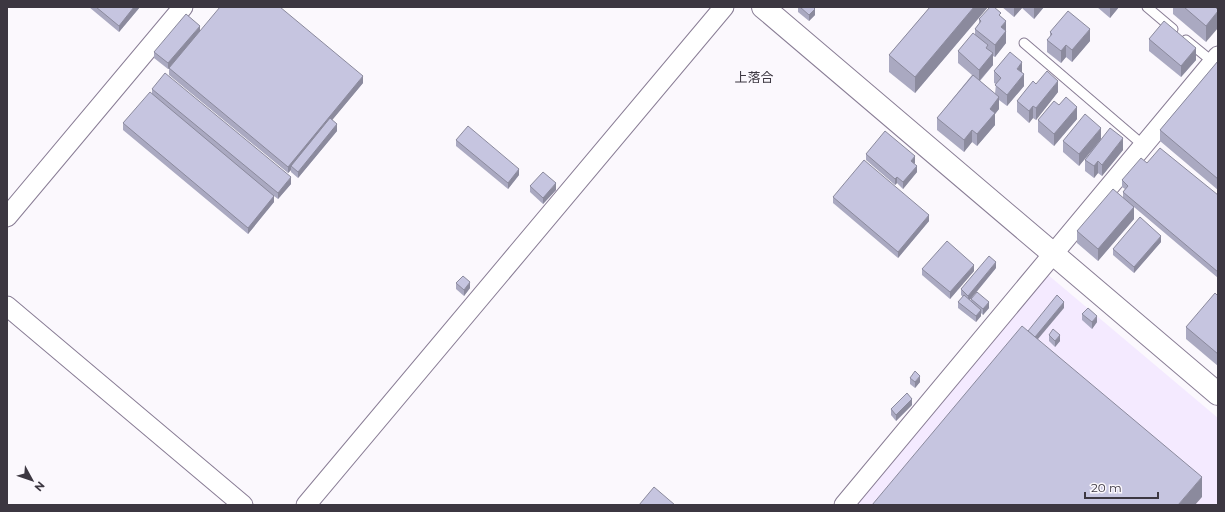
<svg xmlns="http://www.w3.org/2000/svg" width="1225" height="512" viewBox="0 0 1225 512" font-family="Montserrat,'Noto Sans JP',sans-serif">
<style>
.built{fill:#f4eaff}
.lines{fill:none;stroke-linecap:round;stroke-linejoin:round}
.service-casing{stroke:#897d95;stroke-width:11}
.minor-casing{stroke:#897d95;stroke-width:21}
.tertiary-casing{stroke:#897d95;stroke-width:24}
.service{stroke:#fff;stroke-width:9}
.minor{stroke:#fff;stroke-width:19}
.tertiary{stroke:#fff;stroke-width:22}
.wall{fill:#aaa9c1}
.shaded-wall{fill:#8b8a9d}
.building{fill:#c6c5e0;stroke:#8b8a9d}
.labels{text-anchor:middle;stroke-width:3;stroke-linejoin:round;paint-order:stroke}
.neighbourhood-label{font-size:13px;fill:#3c3741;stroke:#fbf8fd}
</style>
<rect width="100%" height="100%" fill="#fbf8fd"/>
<path class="built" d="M1047,274L1218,418V505H854Z"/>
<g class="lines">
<g class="service-casing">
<g id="service">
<path d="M1147,7L1173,29"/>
<path d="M1186,40L1213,62"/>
<path d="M1024,43L1143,145"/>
</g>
</g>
<g class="minor-casing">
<g id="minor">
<path d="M7,217L183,7"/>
<path d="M7,306L243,505"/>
<path d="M306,505L724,7"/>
<path d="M844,505L1218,56"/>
</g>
</g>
<g class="tertiary-casing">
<path id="tertiary" d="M763,7L1218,394"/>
</g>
<use href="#service" class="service"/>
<use href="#minor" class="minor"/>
<use href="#tertiary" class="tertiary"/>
</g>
<g class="wall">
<path d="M89,7H140L119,32Z"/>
<path d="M798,7H813L815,15L809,21L798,12Z"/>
<path d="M930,7H988L915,93L889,72V55Z"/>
<path d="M1002,7H1044L1034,19L1022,8L1014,17Z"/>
<path d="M1097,7H1119L1110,18Z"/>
<path d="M1173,7H1215L1206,42L1173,14Z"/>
<path d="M1001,17L1006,31V43L995,57L993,56V65L980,81L995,94L996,84L994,83V71L1022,73L1024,86L1007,106L999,100V109L995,114V125L977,146L972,142L964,152L937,130V118L972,75L958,63V51L975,34V29L979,24V19Z"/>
<path d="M200,31L363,83L332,120L337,131L298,178L291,172V170L288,173L169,75V69H168L154,58V52Z"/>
<path d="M1050,32L1090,41L1072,62L1066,57L1061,63L1047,52V40L1050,37Z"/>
<path d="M1149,39L1196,60L1181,77L1149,51Z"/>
<path d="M1218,61V190L1160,141V130Z"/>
<path d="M1036,84L1058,92L1036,120L1033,118L1029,123L1017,112V101Z"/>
<path d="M152,89L291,184L278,199L274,196V202L248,234L123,130V123L152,94Z"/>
<path d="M1059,105L1077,119L1054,146L1038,132V120Z"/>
<path d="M1101,139L1123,150L1102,176L1098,173L1094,178L1085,171V160L1093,149L1079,166L1063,152V141Z"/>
<path d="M456,140L519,175L508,189L456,146Z"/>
<path d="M866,154L915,163L914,164L917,172L903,189L897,183L895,185L866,160Z"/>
<path d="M1147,163L1218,195V278L1134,207V219L1098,261L1077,243V231L1123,198V192L1125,189L1122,187V180Z"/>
<path d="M530,186L556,190L543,204L530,192Z"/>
<path d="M833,197L929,221L898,258L833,203Z"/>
<path d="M1161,242L1134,273L1113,255V249Z"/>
<path d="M996,268L970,300L971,301V299L989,308L983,315L981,313V316L976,322L958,308V302L963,297L961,295V289Z"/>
<path d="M922,269L974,271L950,299L922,275Z"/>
<path d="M456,283L470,288L464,296L456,289Z"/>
<path d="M1218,296V366L1186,339V327Z"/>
<path d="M1082,314L1097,322L1092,329L1082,320Z"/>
<path d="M1049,335L1060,341L1055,347L1049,341Z"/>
<path d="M910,378L920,382L915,388L910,384Z"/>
<path d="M912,405L896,421L891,415V409Z"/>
</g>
<g class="shaded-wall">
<path d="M134,7H140L119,32V26Z"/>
<path d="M974,7H988L915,93V77Z"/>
<path d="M1014,7H1022V8L1014,17Z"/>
<path d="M1034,7H1044L1034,19Z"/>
<path d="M1110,7H1119L1110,18Z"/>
<path d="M815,9V15L809,21V15Z"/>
<path d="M1218,11V28L1206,42V26Z"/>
<path d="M1006,21V43L995,57V45L1001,27Z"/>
<path d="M200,26V32L168,69V63Z"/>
<path d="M1090,29V41L1072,62V50Z"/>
<path d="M1066,45V57L1061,63V51Z"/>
<path d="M1196,48V60L1181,77V66Z"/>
<path d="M993,53V65L979,81V70Z"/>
<path d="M1022,62V73L1017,69Z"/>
<path d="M1024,74V86L1007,106V95Z"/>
<path d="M363,76V83L293,167L291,166V170L288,173V167Z"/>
<path d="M1058,81V92L1036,120V108Z"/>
<path d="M999,97V109L995,114V125L977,146V134L990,109Z"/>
<path d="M1033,106V118L1029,123V111Z"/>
<path d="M1077,107V119L1054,146V134Z"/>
<path d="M337,124V131L298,178V172Z"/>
<path d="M1101,128V139L1079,166V154Z"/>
<path d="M972,130V142L964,152V140Z"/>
<path d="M1123,138V150L1102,176V165Z"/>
<path d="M915,156V163L911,167V161Z"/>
<path d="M1098,161V173L1094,178V166Z"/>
<path d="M917,166V172L903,189V182Z"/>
<path d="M519,169V175L508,189V183Z"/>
<path d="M291,177V184L278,199V193Z"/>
<path d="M897,177V183L895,185V179Z"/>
<path d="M556,183V190L543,204V198Z"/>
<path d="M274,196V202L248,234V228Z"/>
<path d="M1134,207V219L1098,261V249Z"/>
<path d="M929,215V221L898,258V252Z"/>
<path d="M1161,236V242L1134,273V267Z"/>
<path d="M996,262V268L968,302V296Z"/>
<path d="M974,265V271L950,299V292Z"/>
<path d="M470,282V288L464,296V290Z"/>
<path d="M989,302V308L983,315V309Z"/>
<path d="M1064,302V308L1033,345V339Z"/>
<path d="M981,310V316L976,322V316Z"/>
<path d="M1097,316V322L1092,329V322Z"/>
<path d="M1060,335V341L1055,347V341Z"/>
<path d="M920,376V382L915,388V382Z"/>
<path d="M912,399V405L896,421V415Z"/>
<path d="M1202,477V497L1195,505H1178Z"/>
</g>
<g class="building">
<path d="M96,7H134L119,26Z"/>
<path d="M220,7H280L363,76L288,167L169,68Z"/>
<path d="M800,7H813L815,9L809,15Z"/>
<path d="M930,7H974L915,77L889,55Z"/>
<path d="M990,7H994L1001,13L999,15L1006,21L1001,27L1006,31L995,45L975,29L981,21L979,19Z"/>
<path d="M1184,7H1215L1218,10V11L1206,26Z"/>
<path d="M1068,11L1090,29L1072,50L1066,45L1061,51L1047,40L1052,34L1050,32Z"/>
<path d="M186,14L200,26L168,63L154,52Z"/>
<path d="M1164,21L1196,48L1181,66L1149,39Z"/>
<path d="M973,33L988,45L986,48L993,53L979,70L958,51Z"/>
<path d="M1010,52L1022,62L1017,69L1024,74L1007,95L995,85L1001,78L994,71Z"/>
<path d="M1218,61V179L1160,130Z"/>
<path d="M1047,71L1058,81L1036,108L1033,106L1029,111L1017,101L1033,81L1036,84Z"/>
<path d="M165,73L291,177L278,193L152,89Z"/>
<path d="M973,75L999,97L990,109L995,113L977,134L972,130L964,140L937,118Z"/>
<path d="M150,92L274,196L248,228L123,123Z"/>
<path d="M1066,97L1077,107L1054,134L1038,120L1054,101L1059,105Z"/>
<path d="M1085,114L1101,128L1079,154L1063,141Z"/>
<path d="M330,118L337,124L298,172L291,166Z"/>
<path d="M468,126L519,169L508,183L456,140Z"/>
<path d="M1110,128L1123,138L1102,165L1098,161L1094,166L1085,160Z"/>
<path d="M885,131L915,156L911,161L917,166L903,182L897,177L895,179L866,154Z"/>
<path d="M1160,148L1218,195V272L1123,192L1128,186L1122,180L1141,158L1147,163Z"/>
<path d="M864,160L929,215L898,252L833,197Z"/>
<path d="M543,172L556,183L543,198L530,186Z"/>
<path d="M1113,189L1134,207L1098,249L1077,231Z"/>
<path d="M1140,217L1161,236L1134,267L1113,249Z"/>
<path d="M947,241L974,265L950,292L922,269Z"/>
<path d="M989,256L996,262L968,296L961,289Z"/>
<path d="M463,276L470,282L464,290L456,283Z"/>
<path d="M977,292L989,302L983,309L971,299Z"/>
<path d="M1215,293L1218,296V354L1186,327Z"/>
<path d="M964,295L981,310L976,316L958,302Z"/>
<path d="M1057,295L1064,302L1035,337L1028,331Z"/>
<path d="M1088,308L1097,316L1092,322L1082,314Z"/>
<path d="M1022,326L1202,477L1178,505H872Z"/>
<path d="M1053,329L1060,335L1055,341L1049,335Z"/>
<path d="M915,371L920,376L915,382L910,378Z"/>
<path d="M907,393L912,399L896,415L891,409Z"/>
<path d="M654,487L675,505H639Z"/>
</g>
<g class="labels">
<g class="neighbourhood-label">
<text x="754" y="82">上落合</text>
</g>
</g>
<rect width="1225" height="512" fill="none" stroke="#3c3741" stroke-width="16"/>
<g transform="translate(32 480) rotate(130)" stroke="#fbf8fd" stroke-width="3" paint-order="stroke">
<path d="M0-3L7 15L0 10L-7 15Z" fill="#3c3741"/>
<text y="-6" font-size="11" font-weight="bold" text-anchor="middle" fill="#3c3741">N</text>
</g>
<path d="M1085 492v6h73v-6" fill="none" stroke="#3c3741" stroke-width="2"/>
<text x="1091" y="492" font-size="12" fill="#3c3741" stroke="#fbf8fd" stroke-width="3" paint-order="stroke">20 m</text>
</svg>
